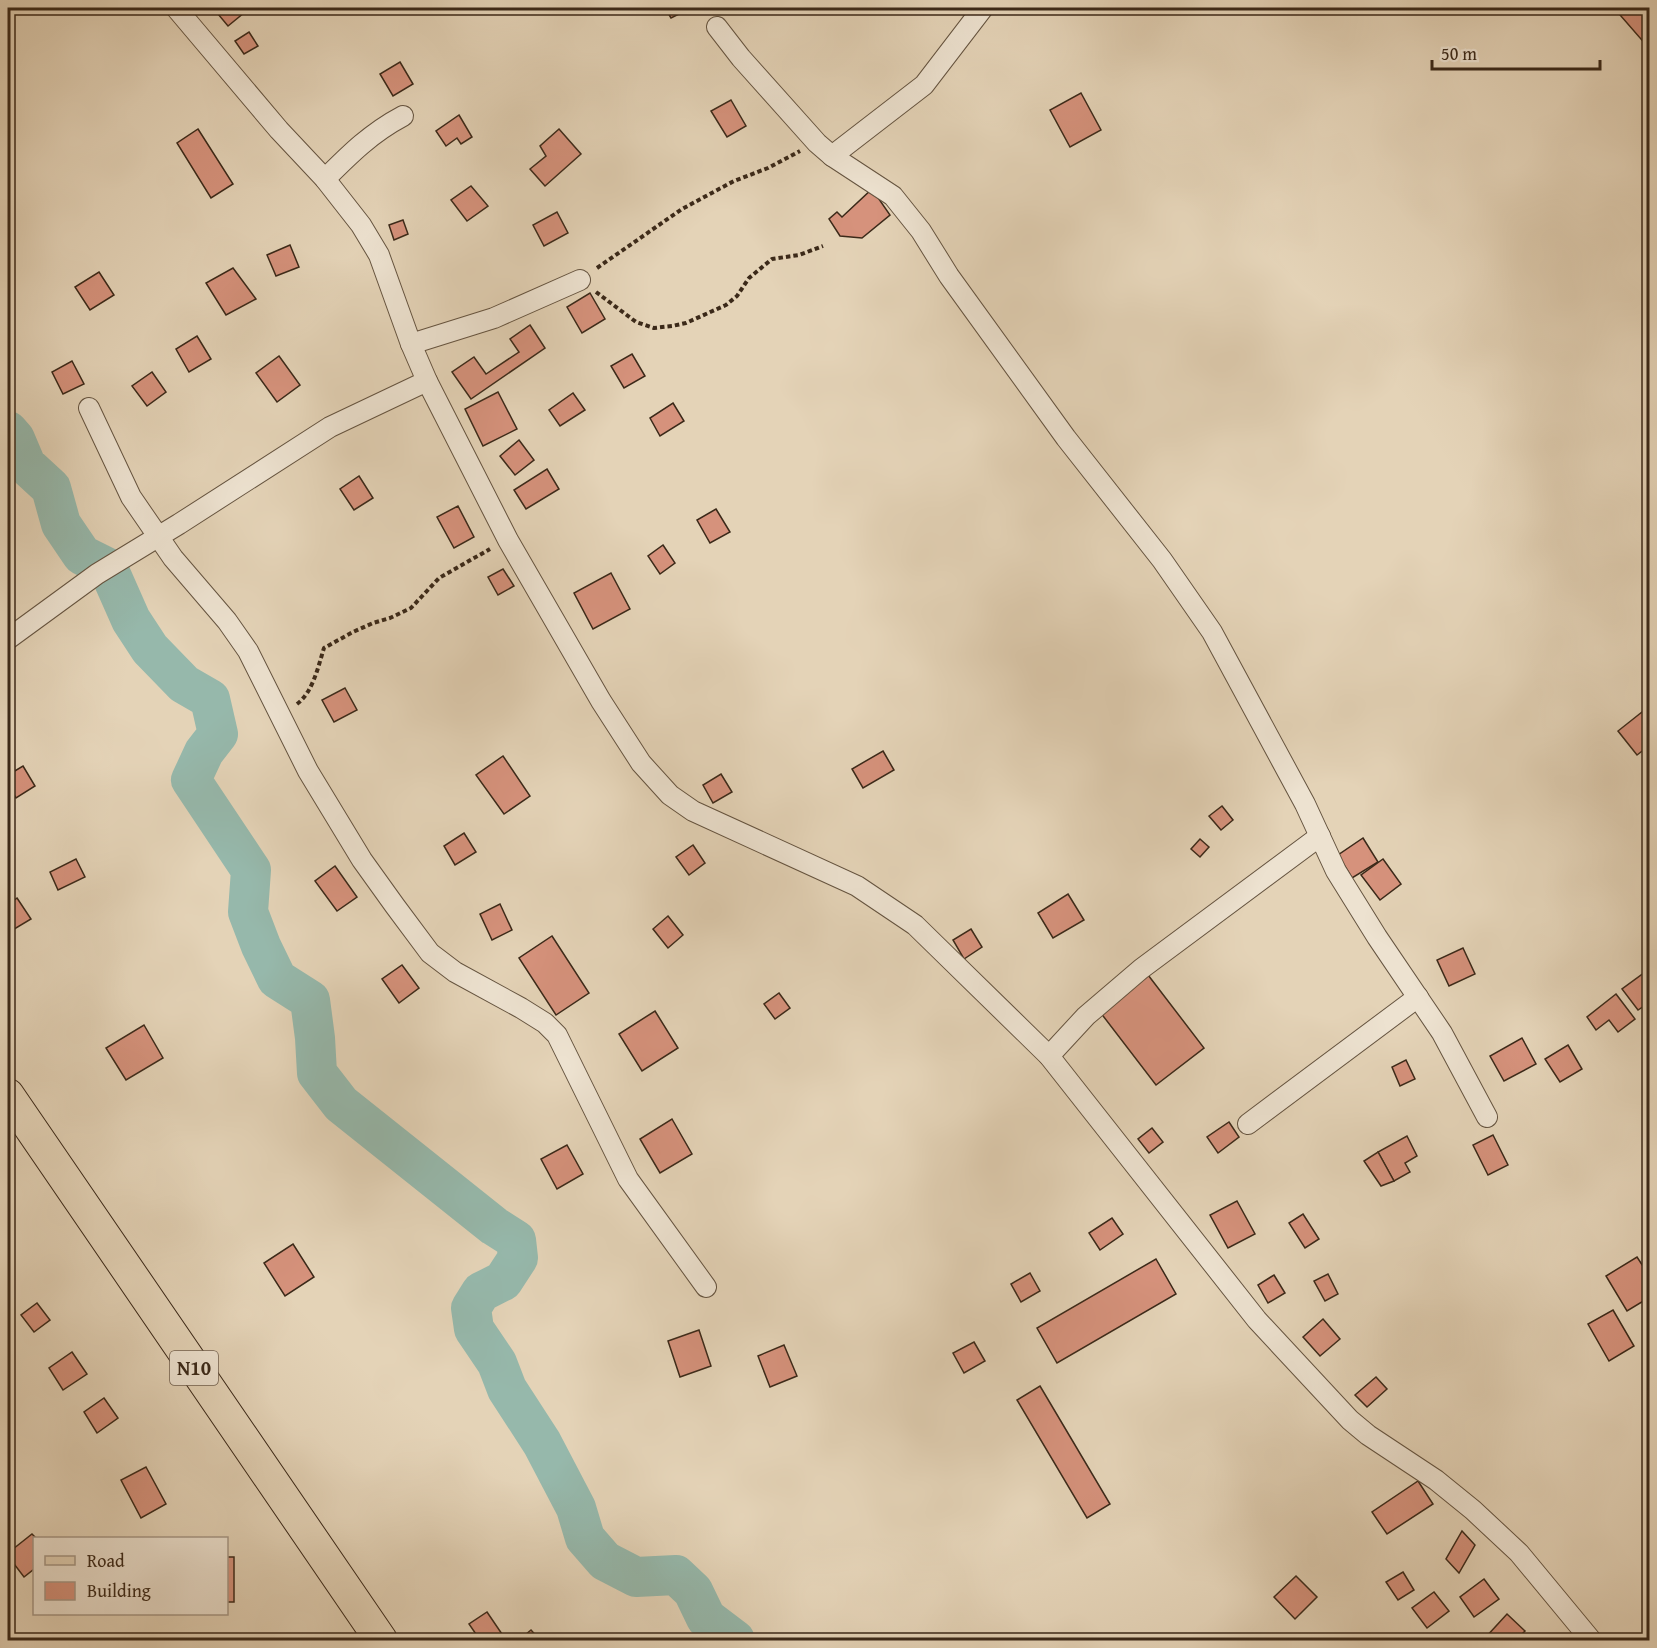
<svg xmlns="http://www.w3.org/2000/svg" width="1657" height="1648" viewBox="0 0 1657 1648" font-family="'Gentium Book Plus',serif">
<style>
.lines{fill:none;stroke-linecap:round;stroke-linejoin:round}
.river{stroke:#96b8ab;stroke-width:40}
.building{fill:#d6927c;stroke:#3b2919;stroke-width:1.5}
.minor-casing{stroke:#655440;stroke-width:22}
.primary-casing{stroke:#3b2919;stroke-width:34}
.path{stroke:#3b2919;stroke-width:4;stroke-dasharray:4.5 3;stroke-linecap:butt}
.minor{stroke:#ede2d0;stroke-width:20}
.primary{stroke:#e4d3b7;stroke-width:32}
.labels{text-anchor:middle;stroke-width:4.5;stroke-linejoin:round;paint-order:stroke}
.shield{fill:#ede2d0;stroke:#706050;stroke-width:1.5}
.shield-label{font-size:20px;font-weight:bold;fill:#3b2919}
</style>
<rect width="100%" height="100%" fill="#e4d3b7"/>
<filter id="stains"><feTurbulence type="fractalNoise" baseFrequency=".00333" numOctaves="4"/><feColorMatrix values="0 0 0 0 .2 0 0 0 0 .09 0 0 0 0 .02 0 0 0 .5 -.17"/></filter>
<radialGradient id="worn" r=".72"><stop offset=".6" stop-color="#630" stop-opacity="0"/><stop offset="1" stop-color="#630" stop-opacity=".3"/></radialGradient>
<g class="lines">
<path class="river" d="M8,431L15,439L26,465L51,488L61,524L82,555L108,568L131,620L150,649L184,684L210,699L218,734L204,752L191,780L251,870L248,912L261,946L277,979L310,1000L315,1038L317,1073L341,1104L494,1226L516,1240L518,1258L503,1281L481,1292L471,1308L474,1329L497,1363L507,1389L542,1443L576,1508L585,1538L605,1561L636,1577L676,1575L693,1591L706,1618L735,1640"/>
</g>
<g class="building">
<path d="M190,8H203L196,14Z"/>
<path d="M213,8H250L228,26Z"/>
<path d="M665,8H691L671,18Z"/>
<path d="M1614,8H1650V45L1647,46Z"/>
<path d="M249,32L258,46L244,54L235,41Z"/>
<path d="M400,62L413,84L393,96L380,74Z"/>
<path d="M1081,93L1101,130L1070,147L1050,110Z"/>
<path d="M731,100L746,126L727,137L711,111Z"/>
<path d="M459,115L472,137L461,144L457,138L446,146L436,131Z"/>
<path d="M198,129L233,184L211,198L177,143Z"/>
<path d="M559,129L581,154L545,186L530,169L546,156L540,146Z"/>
<path d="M471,186L488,206L467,221L451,200Z"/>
<path d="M872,189L890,215L862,238L840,236L829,219L837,212L842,217Z"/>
<path d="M557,212L568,233L544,246L533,225Z"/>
<path d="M403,220L408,234L394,240L389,225Z"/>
<path d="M290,245L299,267L276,276L267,255Z"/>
<path d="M233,268L256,299L226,315L206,283Z"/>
<path d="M99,272L114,295L90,310L75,287Z"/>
<path d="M590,293L605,319L582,333L567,307Z"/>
<path d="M530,325L545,348L471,399L452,372L474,357L486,374L519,352L510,339Z"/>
<path d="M197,336L211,359L189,372L176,349Z"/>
<path d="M632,354L645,376L624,388L611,366Z"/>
<path d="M279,356L300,385L277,402L256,373Z"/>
<path d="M72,361L84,384L63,394L52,372Z"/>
<path d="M152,372L166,392L147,406L132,386Z"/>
<path d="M498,392L517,429L483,446L465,409Z"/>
<path d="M573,393L585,410L560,426L549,410Z"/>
<path d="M673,403L684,421L660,436L650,418Z"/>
<path d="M519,440L534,460L515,475L500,456Z"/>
<path d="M547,469L559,489L526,509L514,490Z"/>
<path d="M359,476L373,498L354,510L340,489Z"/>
<path d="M458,506L474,537L454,548L437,517Z"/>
<path d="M716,509L730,532L710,543L697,520Z"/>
<path d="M663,545L675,563L660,574L648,556Z"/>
<path d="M503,569L514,586L498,595L488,577Z"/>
<path d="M611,573L630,609L593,629L574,593Z"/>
<path d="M345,688L357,710L334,722L322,700Z"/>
<path d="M1642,712L1650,722V745L1637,755L1618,731Z"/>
<path d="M883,751L894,770L863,788L852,769Z"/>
<path d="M503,756L530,796L504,814L476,775Z"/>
<path d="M23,766L35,786L16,798L8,783V775Z"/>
<path d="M721,774L732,792L713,803L703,785Z"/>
<path d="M1222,806L1233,820L1221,830L1209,816Z"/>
<path d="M8,807L14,820L8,824Z"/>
<path d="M464,833L476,852L455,865L444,846Z"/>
<path d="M1363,838L1378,862L1352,878L1338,855Z"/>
<path d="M1200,839L1209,847L1200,857L1191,849Z"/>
<path d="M693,845L705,863L689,875L676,857Z"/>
<path d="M76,859L85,877L58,890L50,872Z"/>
<path d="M1383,859L1401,884L1380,900L1361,875Z"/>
<path d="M335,866L357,897L337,911L315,881Z"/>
<path d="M1068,894L1084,920L1053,938L1038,913Z"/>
<path d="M17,898L31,919L11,931L8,926V905Z"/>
<path d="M500,904L512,930L492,940L480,914Z"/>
<path d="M668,916L683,935L668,948L653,929Z"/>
<path d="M971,929L982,947L964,959L953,940Z"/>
<path d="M552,936L589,993L556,1015L519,958Z"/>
<path d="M1463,948L1475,974L1449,986L1437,960Z"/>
<path d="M402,965L419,988L399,1003L382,979Z"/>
<path d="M1648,970L1650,1002L1638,1010L1622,989Z"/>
<path d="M1145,971L1204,1048L1156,1085L1097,1008Z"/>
<path d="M779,993L790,1008L775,1019L764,1004Z"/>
<path d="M1616,994L1635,1019L1618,1032L1609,1020L1596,1030L1587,1017Z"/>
<path d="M655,1011L678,1048L642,1071L619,1034Z"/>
<path d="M144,1025L163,1058L126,1080L106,1048Z"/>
<path d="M1522,1038L1536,1064L1504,1081L1490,1056Z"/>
<path d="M1568,1045L1582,1069L1560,1082L1545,1059Z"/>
<path d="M1406,1060L1415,1079L1400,1086L1392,1067Z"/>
<path d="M672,1119L692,1154L660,1173L640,1139Z"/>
<path d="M1229,1122L1239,1137L1218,1153L1207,1137Z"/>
<path d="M1152,1128L1163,1142L1149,1153L1138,1139Z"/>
<path d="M1493,1135L1508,1165L1488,1175L1473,1145Z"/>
<path d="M1407,1136L1417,1156L1405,1163L1410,1172L1394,1181L1378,1152Z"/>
<path d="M567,1145L583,1174L557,1189L541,1159Z"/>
<path d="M1378,1152L1394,1181L1381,1186L1364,1161Z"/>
<path d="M1237,1201L1255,1234L1228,1248L1210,1215Z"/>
<path d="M1303,1214L1319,1239L1305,1248L1289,1223Z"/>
<path d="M1112,1218L1123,1234L1100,1250L1089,1233Z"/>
<path d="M293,1244L314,1277L285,1296L264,1263Z"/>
<path d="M8,1254L14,1264L8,1268Z"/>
<path d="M1637,1257L1650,1277V1297L1627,1311L1606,1276Z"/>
<path d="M1156,1259L1176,1294L1057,1363L1037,1328Z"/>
<path d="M1030,1273L1040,1291L1021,1302L1011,1284Z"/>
<path d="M1328,1274L1338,1294L1325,1301L1314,1281Z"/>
<path d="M1274,1275L1285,1293L1268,1303L1258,1285Z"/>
<path d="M37,1303L50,1320L34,1332L21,1315Z"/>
<path d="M1613,1310L1634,1346L1609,1361L1588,1324Z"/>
<path d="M1323,1319L1340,1339L1320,1356L1303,1337Z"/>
<path d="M699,1330L711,1366L680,1377L668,1341Z"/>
<path d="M974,1342L985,1361L964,1373L953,1353Z"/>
<path d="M784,1345L797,1376L770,1387L758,1356Z"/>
<path d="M72,1352L87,1374L63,1390L49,1368Z"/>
<path d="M1376,1377L1387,1389L1367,1407L1355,1395Z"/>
<path d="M1040,1386L1110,1504L1087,1518L1017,1400Z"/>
<path d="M104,1398L118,1418L97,1433L84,1412Z"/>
<path d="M146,1467L166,1504L141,1518L121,1480Z"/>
<path d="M1418,1481L1433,1504L1387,1534L1372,1512Z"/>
<path d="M1462,1531L1475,1545L1459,1573L1446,1559Z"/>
<path d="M32,1534L36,1538L34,1569L24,1577L8,1556V1553Z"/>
<rect x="226" y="1557" width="8" height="45"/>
<path d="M1403,1572L1414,1590L1398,1600L1386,1582Z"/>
<path d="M1296,1576L1317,1597L1295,1619L1274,1597Z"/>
<path d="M1484,1579L1499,1599L1474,1617L1460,1597Z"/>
<path d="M1434,1592L1449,1611L1427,1628L1412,1608Z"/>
<path d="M487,1612L504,1637L498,1640H480L469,1624Z"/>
<path d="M1507,1614L1525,1631L1516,1640H1490L1486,1637Z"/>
<path d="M531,1630L540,1640H519Z"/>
</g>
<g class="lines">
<g class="minor-casing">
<g id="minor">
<path d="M176,8L279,130L325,179L361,225L379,255L411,344L427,381L508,540L601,701L641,763L670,795L693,811L857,886L915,925L1049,1056L1257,1320L1350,1420L1368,1435L1436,1480L1473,1510L1519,1553L1591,1640"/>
<path d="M717,27L741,58L817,143L832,156L893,196L921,231L949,276L1066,438L1162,560L1212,632L1305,804L1336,871L1377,937L1442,1033L1487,1117"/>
<path d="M832,156L924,85L983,8"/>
<path d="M325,179C350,154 371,133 403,116"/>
<path d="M411,344L494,318L580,280"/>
<path d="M89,408L131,497L173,558L227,621L248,651L308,771L362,860L395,906L430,953L455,972L521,1008L545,1023L557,1035L628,1179L706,1287"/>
<path d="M8,639L97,574L179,524L330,427L427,381"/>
<path d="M1049,1056L1086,1016L1141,969L1320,836"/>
<path d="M1248,1124L1418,997"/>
</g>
</g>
<g class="primary-casing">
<path id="primary" d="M8,1095L381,1640"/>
</g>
<g class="path">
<path d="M597,268L682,209L734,181L768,168L800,151"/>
<path d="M596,292L636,322L654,328L672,326L686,323L726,305L737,296L749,278L772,259L799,255L823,246"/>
<path d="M297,704C313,692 318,667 324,648L353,632L373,623L390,618L411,608L439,578L490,549"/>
</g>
<use href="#minor" class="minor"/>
<use href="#primary" class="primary"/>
</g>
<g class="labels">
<rect class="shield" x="170" y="1351" width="48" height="34" rx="4.5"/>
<g class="shield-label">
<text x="194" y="1375">N10</text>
</g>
</g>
<rect width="1657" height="1648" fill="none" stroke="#e4d3b7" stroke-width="30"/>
<rect x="9" y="9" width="1639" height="1630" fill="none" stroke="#3b2919" stroke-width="3"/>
<rect x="15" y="15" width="1627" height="1618" fill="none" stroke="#3b2919" stroke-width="1.5"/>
<rect x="33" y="1537" width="195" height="78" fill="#ede2d0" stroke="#a69887" stroke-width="1.5"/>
<rect x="45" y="1556" width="30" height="9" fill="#e4d3b7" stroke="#a69887" stroke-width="1.5"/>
<text x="87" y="1567" font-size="18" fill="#3b2919">Road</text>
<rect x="45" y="1582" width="30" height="18" fill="#d6927c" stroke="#a69887" stroke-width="1.5"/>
<text x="87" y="1597" font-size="18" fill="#3b2919">Building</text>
<path d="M1432 60v9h168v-9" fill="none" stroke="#3b2919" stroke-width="3"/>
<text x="1441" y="60" font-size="18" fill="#3b2919" stroke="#ede2d0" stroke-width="4.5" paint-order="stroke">50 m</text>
<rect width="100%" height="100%" filter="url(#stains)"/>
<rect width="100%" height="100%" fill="url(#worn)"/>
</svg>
